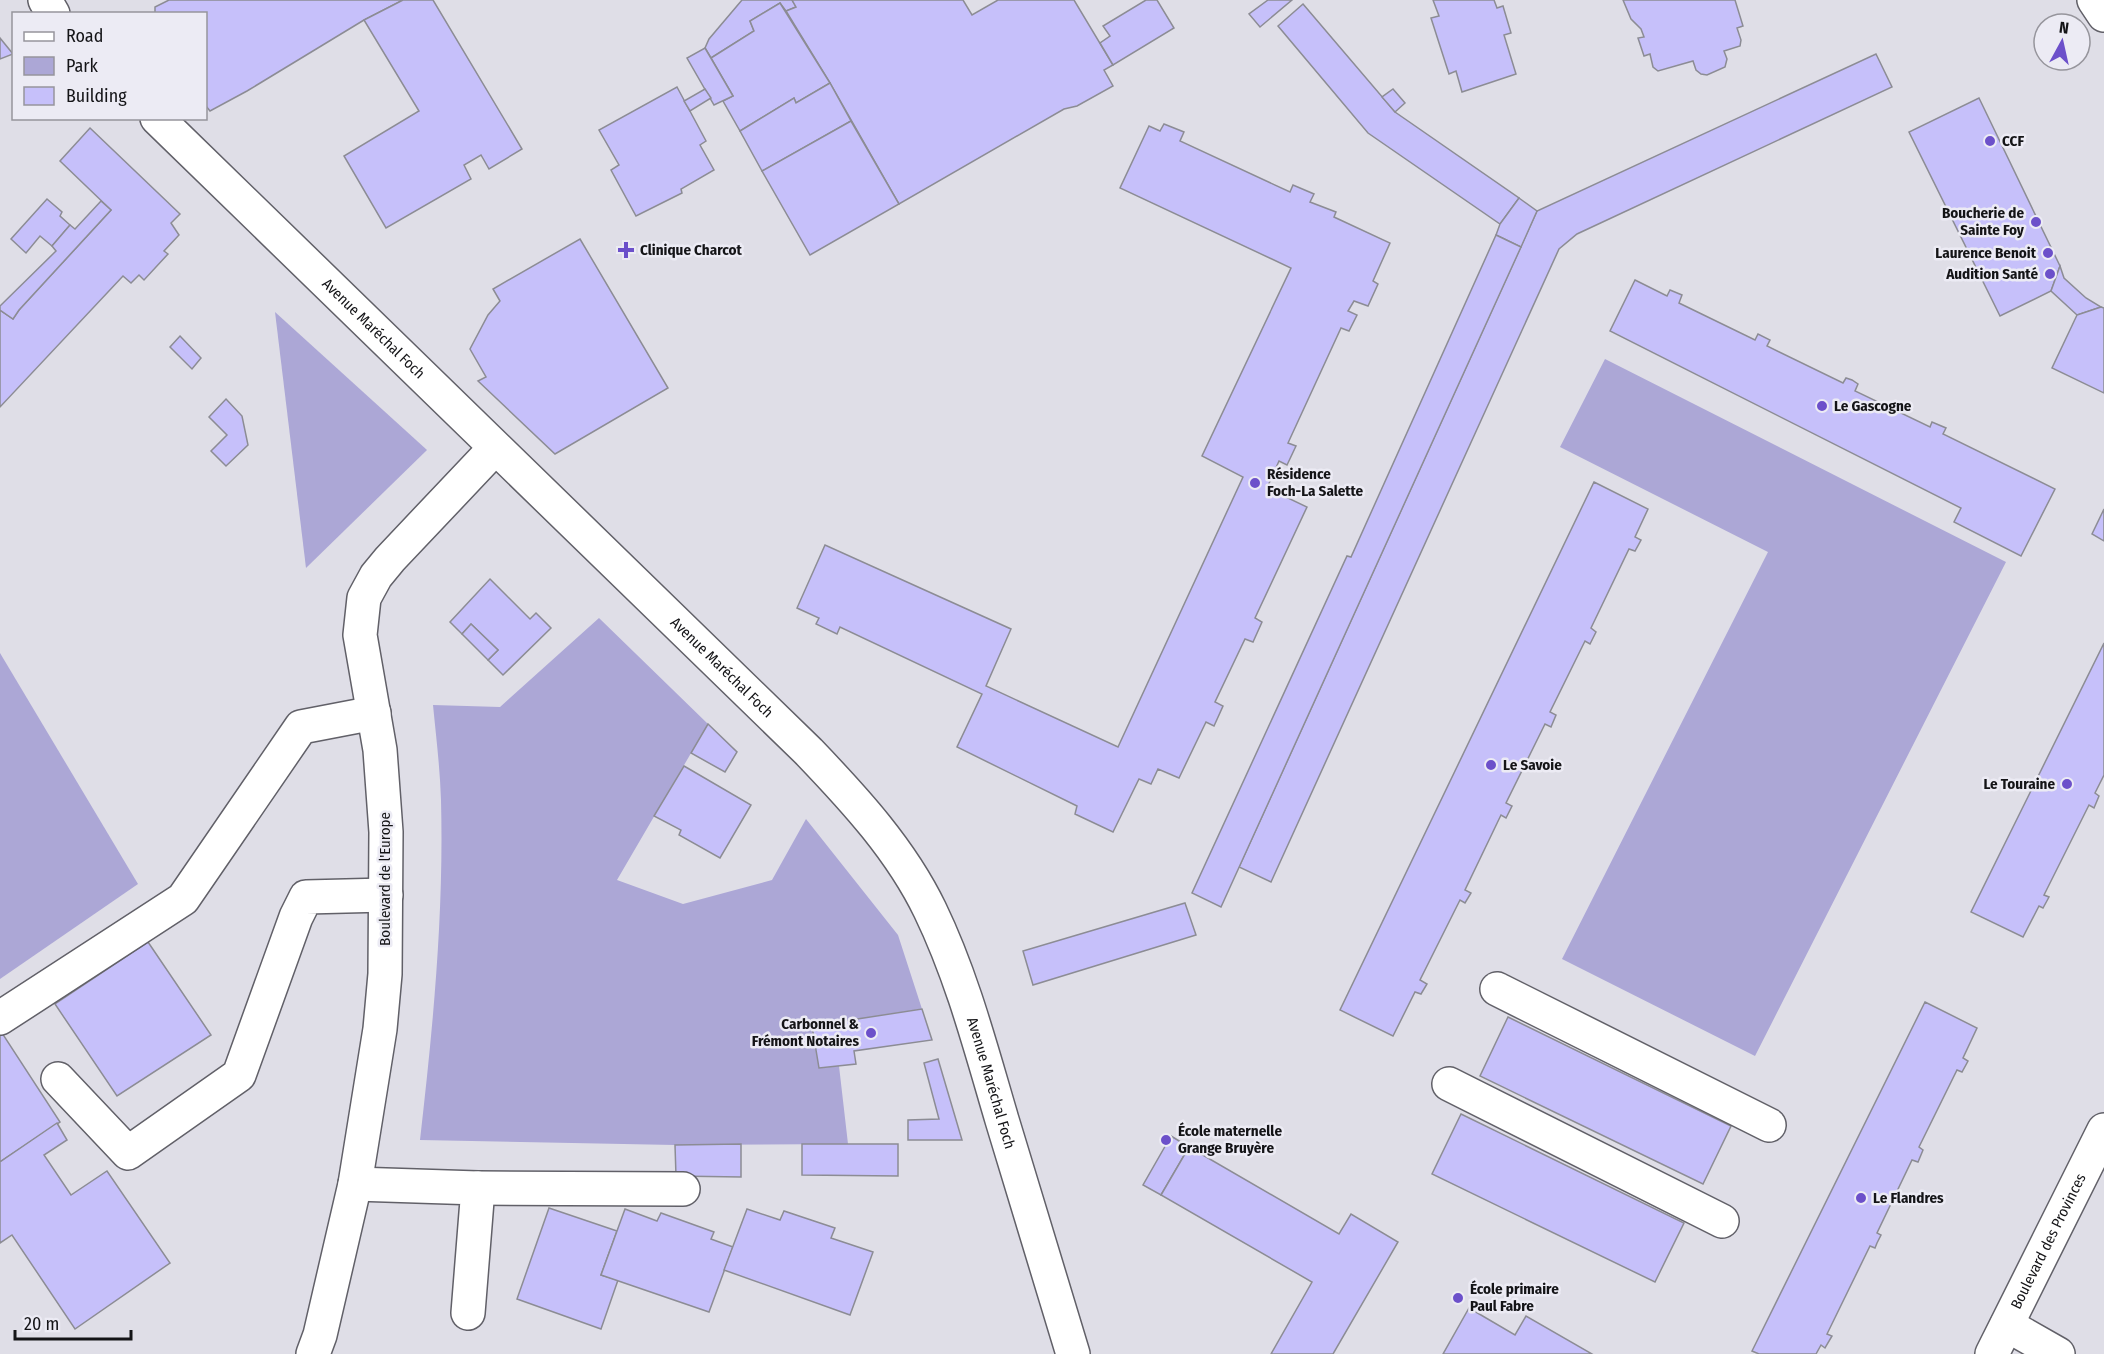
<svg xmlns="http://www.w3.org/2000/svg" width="2104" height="1354" viewBox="0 0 2104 1354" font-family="'Fira Sans Condensed',sans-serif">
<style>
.green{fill:#aca7d6}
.building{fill:#c6c0fa;stroke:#8c8c94;stroke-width:1.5}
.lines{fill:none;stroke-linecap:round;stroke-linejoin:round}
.minor-casing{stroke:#616068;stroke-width:36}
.major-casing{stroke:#616068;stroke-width:36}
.minor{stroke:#fff;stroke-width:33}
.major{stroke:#fff;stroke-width:33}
.poi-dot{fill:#6c50ca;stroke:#ecebf4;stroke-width:2}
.labels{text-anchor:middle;stroke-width:5;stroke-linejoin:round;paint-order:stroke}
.poi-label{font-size:15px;font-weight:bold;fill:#141417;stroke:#ecebf4;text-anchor:start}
.street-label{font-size:15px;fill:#141417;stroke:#ecebf4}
</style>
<rect width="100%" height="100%" fill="#dfdee7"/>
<g class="green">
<path d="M275,312L427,450L306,568Z"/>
<path d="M1605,359L2006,562L1755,1056L1562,959L1768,552L1560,447Z"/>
<path d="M599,618L708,724L617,880L683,904L772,880L806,819L898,935L922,1009L812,1026L819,1068L839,1066L848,1144L675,1145L420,1140C433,1027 444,914 441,800C440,768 436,736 433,705L500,707Z"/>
<path d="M0,653L138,884L0,979Z"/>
</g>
<g class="building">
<path d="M169,0H403L364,20L247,91L210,111L206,106V14H155V7Z"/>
<path d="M403,0H433L522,149L489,169L481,155L464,165L471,179L386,228L344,156L419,111L364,20Z"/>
<path d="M742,0H792L796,7L786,11L780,3L750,21L754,31L711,58L705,48L709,39Z"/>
<path d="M792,0H963L972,15L998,0H1074L1113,65L1104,70L1113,86L1077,106L1064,109L899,204L830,83L786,11L796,7Z"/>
<path d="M1146,0H1157L1174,28L1113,65L1100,43L1110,36L1103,26Z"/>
<path d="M1268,0H1292L1260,27L1249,14Z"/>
<path d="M1433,0H1494L1497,8L1503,6L1511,33L1504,35L1516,74L1462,92L1456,71L1449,74L1431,18L1439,16Z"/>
<path d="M1623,0H1735L1743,26L1737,28L1741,40L1740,46L1724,51L1727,59L1725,67L1707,75L1701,74L1696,70L1693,61L1658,71L1653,67L1650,54L1644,56L1638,38L1644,37L1641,29L1631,19Z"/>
<path d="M780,3L830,83L796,103L794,98L740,131L723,101L733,96L711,58L754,31L750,21Z"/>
<path d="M1303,4L1395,112L1519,198L1500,224L1368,133L1278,26Z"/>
<path d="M0,38L13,54L0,59Z"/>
<path d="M705,48L733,96L714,105L687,58Z"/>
<path d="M1876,54L1892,87L1577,234L1559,249L1271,882L1239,867L1537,211Z"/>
<path d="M830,83L851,121L762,171L740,131L794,98L796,103Z"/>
<path d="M677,87L706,141L700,145L714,170L681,189L682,193L636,216L611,170L619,165L599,130Z"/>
<path d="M705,89L711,98L690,111L684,101Z"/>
<path d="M1393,89L1405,103L1395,112L1382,97Z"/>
<path d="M1979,98L2060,266L2051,291L2000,316L1909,132Z"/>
<path d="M851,121L899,204L810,255L762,171Z"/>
<path d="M1164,124L1184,132L1180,141L1290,192L1293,185L1314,194L1310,202L1336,212L1334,217L1390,243L1373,281L1378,284L1368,306L1354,301L1348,311L1357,315L1349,331L1341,328L1288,443L1296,446L1287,465L1279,461L1267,488L1307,507L1255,618L1262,622L1253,642L1245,639L1215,702L1223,706L1214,726L1206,722L1179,778L1158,769L1151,784L1139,779L1113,832L1075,814L1077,806L957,747L982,694L840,627L837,634L816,624L819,618L797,608L825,545L1011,629L986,686L1118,747L1243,477L1202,456L1291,268L1120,188L1149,126L1160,131Z"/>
<path d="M90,128L180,214L171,223L179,235L164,251L168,254L144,280L139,275L131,283L123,276L0,407V310L13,319L19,310L111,210L60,161Z"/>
<path d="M1519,198L1537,211L1521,247L1496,235L1500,224Z"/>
<path d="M47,199L62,212L60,216L70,225L52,246L40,236L26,253L11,239Z"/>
<path d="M101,201L111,210L19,310L13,319L0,310V306L56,251L52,246L70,225L75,229Z"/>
<path d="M1496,235L1521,247L1221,907L1192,893L1347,556L1351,557Z"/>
<path d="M580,239L668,388L555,454L478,381L486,377L470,349L488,315L500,301L493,289Z"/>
<path d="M2060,266L2064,278L2086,298L2101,307L2077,315L2051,291Z"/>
<path d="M1635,280L1667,296L1670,290L1682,295L1679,303L1755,340L1758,334L1770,340L1767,346L1843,383L1846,378L1852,380L1858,384L1855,391L1930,427L1932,422L1946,428L1943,434L2055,489L2021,556L1954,522L1961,508L1610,331Z"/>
<path d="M2101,307L2104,308V393L2052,368L2077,315Z"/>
<path d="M180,336L201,358L192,369L170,347Z"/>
<path d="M226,399L242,416L248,445L226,466L211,451L227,435L209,417Z"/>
<path d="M1594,482L1648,509L1635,537L1641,540L1635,551L1629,549L1591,628L1596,632L1590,644L1585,641L1550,712L1556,715L1551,727L1545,724L1506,803L1512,806L1506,818L1501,815L1465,890L1471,893L1465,903L1460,900L1420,980L1427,984L1421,994L1415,992L1393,1036L1340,1010Z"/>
<path d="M2104,509V541L2092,534Z"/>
<path d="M490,579L530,619L536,613L551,628L503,675L488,660L498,650L471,624L462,634L450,622Z"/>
<path d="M471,624L498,650L488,660L462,634Z"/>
<path d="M2104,643V775L2095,793L2099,796L2094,808L2089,805L2044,895L2049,897L2043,908L2039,906L2023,937L1971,912Z"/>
<path d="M708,724L737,752L725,772L691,753Z"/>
<path d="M684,766L751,805L720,858L679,835L681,830L654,816Z"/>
<path d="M1185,903L1196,935L1033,985L1023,951Z"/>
<path d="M148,942L211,1035L117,1096L55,1004Z"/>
<path d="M1925,1002L1977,1028L1963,1058L1968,1061L1962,1072L1957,1070L1919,1147L1923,1150L1918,1162L1912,1160L1877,1233L1881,1235L1877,1243L1875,1248L1870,1246L1827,1334L1832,1336L1825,1348L1821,1345L1816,1354H1759L1752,1351Z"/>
<path d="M922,1009L932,1040L854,1051L856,1064L819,1068L812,1026Z"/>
<path d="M1508,1017L1731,1126L1703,1184L1480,1076Z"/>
<path d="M0,1030L60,1122L0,1162Z"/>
<path d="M938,1059L962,1140H908V1120L939,1119L924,1063Z"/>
<path d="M1461,1114L1684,1223L1655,1282L1432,1174Z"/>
<path d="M57,1123L67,1140L44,1155L71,1195L107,1171L170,1263L75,1329L12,1235L0,1243V1162Z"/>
<path d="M1171,1136L1189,1147L1161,1195L1143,1185Z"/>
<path d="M741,1144V1177L676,1176L675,1145Z"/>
<path d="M802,1144H898V1176L802,1175Z"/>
<path d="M1189,1147L1339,1234L1351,1214L1398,1242L1333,1354H1271L1312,1282L1161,1195Z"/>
<path d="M549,1208L617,1231L601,1275L618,1280L601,1329L517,1299Z"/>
<path d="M625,1209L657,1221L661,1213L714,1232L711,1239L733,1247L709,1312L601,1275Z"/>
<path d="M747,1209L780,1220L784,1211L835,1228L831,1238L873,1252L850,1315L724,1270Z"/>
<path d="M1469,1308L1515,1335L1526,1316L1592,1354H1443Z"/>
</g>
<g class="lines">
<g class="minor-casing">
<g id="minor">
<path d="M2094,0L2104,15"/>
<path d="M1497,989L1769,1125"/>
<path d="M0,1018L183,899L301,727L374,713"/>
<path d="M58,1079L128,1153L239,1075L296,917L306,897L386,895"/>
<path d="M1449,1084L1722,1221"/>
<path d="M355,1184L478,1188L468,1313"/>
<path d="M478,1188L683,1189"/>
<path d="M2007,1325L2058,1354"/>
<path d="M313,1354L320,1335L355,1184L380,1029L385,974L386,832L380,750L360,635L364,598L376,576L390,559L495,448"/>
</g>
</g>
<g class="major-casing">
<g id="major">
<path d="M45,0L53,14"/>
<path id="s1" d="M157,118L809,752C855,800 901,850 930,910C962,976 981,1049 1002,1120C1025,1198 1049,1276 1073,1354"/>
<path id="s2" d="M1992,1354L2104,1130"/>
</g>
</g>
<use href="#minor" class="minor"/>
<use href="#major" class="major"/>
</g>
<g class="poi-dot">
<circle cx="1990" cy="141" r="6"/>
<circle cx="2036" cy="222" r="6"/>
<path d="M623 241h6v6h6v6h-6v6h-6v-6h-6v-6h6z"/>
<circle cx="2048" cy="253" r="6"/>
<circle cx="2050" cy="274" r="6"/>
<circle cx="1822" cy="406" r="6"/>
<circle cx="1255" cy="483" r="6"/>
<circle cx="1491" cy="765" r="6"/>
<circle cx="2067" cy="784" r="6"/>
<circle cx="871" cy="1033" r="6"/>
<circle cx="1166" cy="1140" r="6"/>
<circle cx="1861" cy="1198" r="6"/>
<circle cx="1458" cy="1298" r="6"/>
</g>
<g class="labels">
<g class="poi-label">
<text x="2002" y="146">CCF</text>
<text x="2024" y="218" text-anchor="end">Boucherie de<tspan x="2024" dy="17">Sainte Foy</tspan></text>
<text x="640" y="255">Clinique Charcot</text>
<text x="2036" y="258" text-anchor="end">Laurence Benoit</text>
<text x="2038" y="279" text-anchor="end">Audition Santé</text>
<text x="1834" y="411">Le Gascogne</text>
<text x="1267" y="479">Résidence<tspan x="1267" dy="17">Foch-La Salette</tspan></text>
<text x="1503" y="770">Le Savoie</text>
<text x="2055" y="789" text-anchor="end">Le Touraine</text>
<text x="859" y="1029" text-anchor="end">Carbonnel &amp;<tspan x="859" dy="17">Frémont Notaires</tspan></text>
<text x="1178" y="1136">École maternelle<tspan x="1178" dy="17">Grange Bruyère</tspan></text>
<text x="1873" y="1203">Le Flandres</text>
<text x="1470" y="1294">École primaire<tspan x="1470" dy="17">Paul Fabre</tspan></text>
</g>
<g class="street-label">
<text dy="5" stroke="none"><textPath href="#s1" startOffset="302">Avenue Maréchal Foch</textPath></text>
<text dy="5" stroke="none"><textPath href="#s1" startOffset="788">Avenue Maréchal Foch</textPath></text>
<text transform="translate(385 879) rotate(-90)" y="5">Boulevard de l'Europe</text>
<text dy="5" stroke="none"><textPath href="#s1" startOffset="1293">Avenue Maréchal Foch</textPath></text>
<text dy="5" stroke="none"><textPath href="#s2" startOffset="126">Boulevard des Provinces</textPath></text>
</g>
</g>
<rect x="12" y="12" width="195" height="108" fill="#ecebf4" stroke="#96959c" stroke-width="1.5"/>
<rect x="24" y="32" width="30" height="9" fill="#ffffff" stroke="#96959c" stroke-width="1.5"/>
<text x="66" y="42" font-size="18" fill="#141417">Road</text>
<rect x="24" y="57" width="30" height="18" fill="#aca7d6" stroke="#96959c" stroke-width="1.5"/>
<text x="66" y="72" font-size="18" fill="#141417">Park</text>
<rect x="24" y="87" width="30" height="18" fill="#c6c0fa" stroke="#96959c" stroke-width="1.5"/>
<text x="66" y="102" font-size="18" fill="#141417">Building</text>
<g transform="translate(2062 42) rotate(8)"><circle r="28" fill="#ecebf4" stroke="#96959c" stroke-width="1.5"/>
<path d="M0-4.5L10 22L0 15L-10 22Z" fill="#6c50ca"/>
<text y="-9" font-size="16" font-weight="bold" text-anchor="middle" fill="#141417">N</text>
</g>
<path d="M15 1330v9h116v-9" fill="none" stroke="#141417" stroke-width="3"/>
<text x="24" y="1330" font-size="18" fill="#141417" stroke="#ecebf4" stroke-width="4.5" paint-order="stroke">20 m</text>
</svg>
